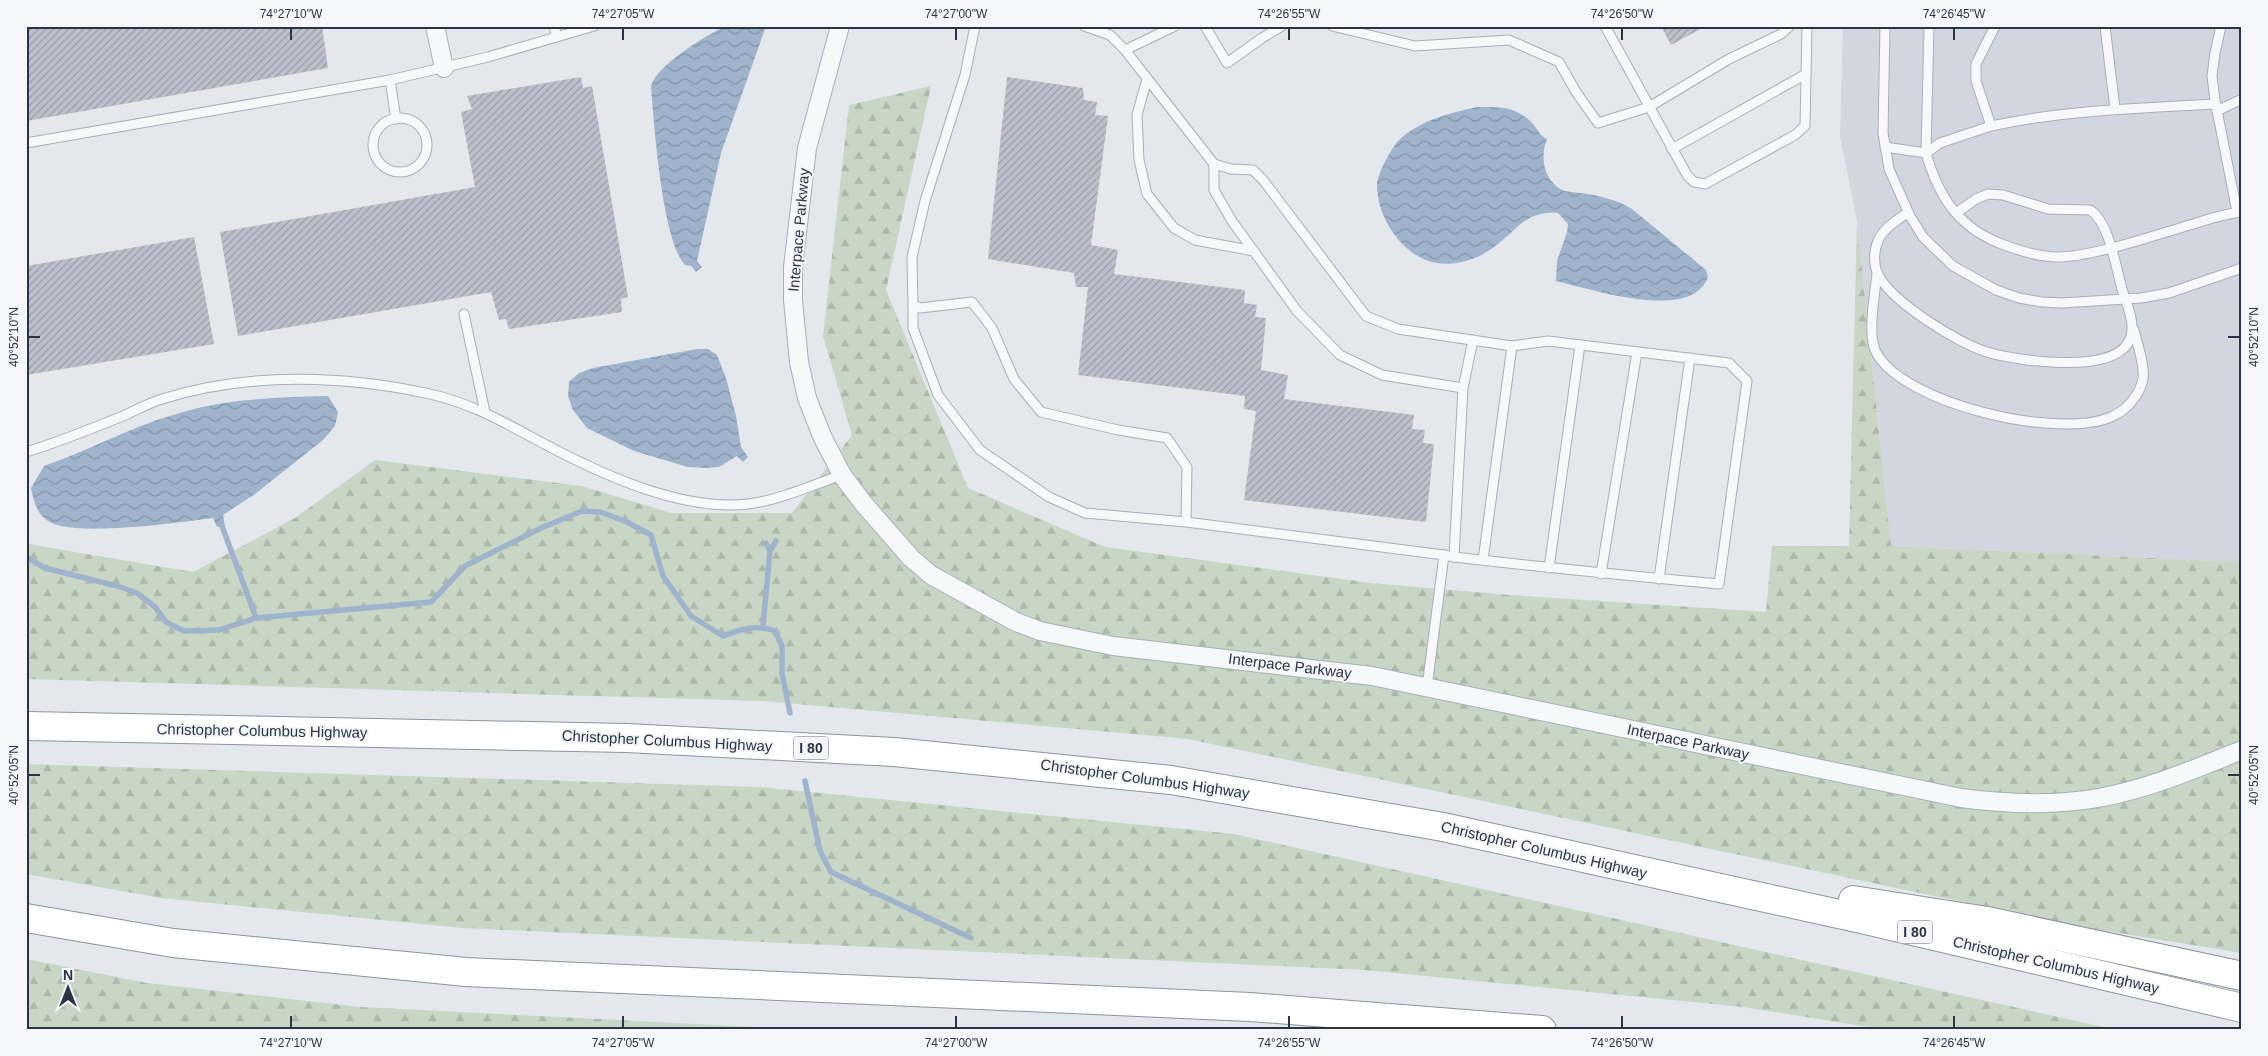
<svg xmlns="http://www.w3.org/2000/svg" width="2268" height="1056" viewBox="0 0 2268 1056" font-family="Helvetica,sans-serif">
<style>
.built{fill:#d2d6de}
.forest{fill:url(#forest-firs)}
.water{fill:url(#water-waves)}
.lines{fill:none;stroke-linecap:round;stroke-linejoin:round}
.stream{stroke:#9fb4cc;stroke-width:5.5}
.building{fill:url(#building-hatch)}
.service-casing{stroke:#a9aeb7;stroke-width:11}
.minor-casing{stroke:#a9aeb7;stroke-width:20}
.motorway-casing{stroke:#8b94a3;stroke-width:30}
.service{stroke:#f7f8fa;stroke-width:9}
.minor{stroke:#f7f8fa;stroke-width:18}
.motorway{stroke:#fff;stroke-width:28}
.ticks{fill:none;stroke:#2b3445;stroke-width:2}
.labels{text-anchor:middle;stroke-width:4;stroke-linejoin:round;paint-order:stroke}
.shield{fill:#f4f6f9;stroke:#676e7b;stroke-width:1}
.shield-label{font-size:14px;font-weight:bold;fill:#2b3445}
.street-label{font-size:15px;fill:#2b3445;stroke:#f4f6f9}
.neatline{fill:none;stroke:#2b3445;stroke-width:2}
.ticks-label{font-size:12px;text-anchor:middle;fill:#2b3445}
</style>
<defs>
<pattern id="forest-firs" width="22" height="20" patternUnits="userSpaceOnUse" patternTransform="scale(1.25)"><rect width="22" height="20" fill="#c9d6c5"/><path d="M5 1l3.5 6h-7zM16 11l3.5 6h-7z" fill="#adb8ab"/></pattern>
<pattern id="water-waves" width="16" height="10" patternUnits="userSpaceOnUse" patternTransform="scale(1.25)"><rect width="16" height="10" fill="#9fb4cc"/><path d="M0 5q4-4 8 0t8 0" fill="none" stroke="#8293a7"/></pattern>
<pattern id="building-hatch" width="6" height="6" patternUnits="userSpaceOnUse" patternTransform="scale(1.25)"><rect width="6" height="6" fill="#bbc0ca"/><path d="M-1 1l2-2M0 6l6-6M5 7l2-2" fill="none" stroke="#989da6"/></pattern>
</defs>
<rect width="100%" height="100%" fill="#e4e7ec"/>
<path class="built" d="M1843,26H2242V562L1891,546L1857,221L1840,137Z"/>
<g class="forest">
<path d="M931,86L886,290L968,488L1105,547L1371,583L1509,595L1766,612L1772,546H1849L1857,221L1891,546L2242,562V953L2082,927L1188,739L763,701L26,679V542L34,545L193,572L295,518L375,460L582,486L671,513H792L852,435L823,336L849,105Z"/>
<path d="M26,764L759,787L1234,834L2117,1030H1887L1743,1007L1364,970L463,928L161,898L26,874Z"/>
<path d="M26,959L147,983L361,1007L815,1030H26Z"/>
</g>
<g class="water">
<path d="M725,26H766L721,153L697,261L702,267L696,272L691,266L685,265C662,240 654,124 651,86C657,65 704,37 725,26Z"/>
<path d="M1477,107C1501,107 1516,106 1533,124C1538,130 1540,136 1547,139C1540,156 1543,180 1562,190C1567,192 1575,192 1581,193C1599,196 1616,199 1632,209L1706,270L1708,277C1692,323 1591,289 1556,281L1557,261L1567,232L1568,224L1558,213C1525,210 1518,230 1494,247C1475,261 1449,269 1426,260C1398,249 1377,215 1377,185C1377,174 1392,146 1401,138C1422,120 1450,113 1477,107Z"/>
<path d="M697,349H708L717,355L726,378L736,416L741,447L748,457L743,462L737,456L719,467L706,468L688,467L634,451L587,428L573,410L568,396L569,382L579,373L593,368Z"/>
<path d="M328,396L338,412L335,426L323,440L255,494L223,515L225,526L217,527L213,518C181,522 73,538 48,521C36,513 34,502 31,488L44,466C88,451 128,428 173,415C223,399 276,397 328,396Z"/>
</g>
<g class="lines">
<g class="stream">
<path d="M222,526L256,618"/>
<path d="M770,551L776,541"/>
<path d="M26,557L45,568L117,586L137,593L155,607L166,622L184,631L219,630L256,618L431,602L465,566L541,528L582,511L600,512L627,522L651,535L663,576L691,616L723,636C742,629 755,624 775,631L782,646V673L790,713"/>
<path d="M763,626L770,551L766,543"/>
<path d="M805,781L820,851L831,872L971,938"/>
</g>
</g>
<g class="building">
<path d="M26,26H322L328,68L26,121Z"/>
<path d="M1661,26H1706L1671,45Z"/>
<path d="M581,77L583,88L592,86L628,297L621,299L622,312L509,329L506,319L499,320L491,292L238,336L220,232L475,187L461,112L472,109L467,96Z"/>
<path d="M1007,77L1083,88L1084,100L1097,102L1095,115L1108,116L1091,245L1118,250L1114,274L1245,290L1244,303L1257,305L1255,317L1266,318L1261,370L1288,375L1284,399L1414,415L1412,429L1425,430L1423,443L1434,444L1426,522L1244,500L1256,411L1244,409L1245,396L1078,375L1088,287H1076L1074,273L988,259Z"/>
<path d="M194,237L214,344L26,375V266Z"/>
</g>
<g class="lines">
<g class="service-casing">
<g id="service">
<path d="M554,26L557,37"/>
<path d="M1084,26L1110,35L1125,50L1214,164L1231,169L1253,170L1263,180L1366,316L1398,329L1512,346"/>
<path d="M1205,26L1227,63L1262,38L1282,26"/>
<path d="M1332,26L1415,46L1509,40L1559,62L1576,92L1598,123L1649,107L1729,59L1781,34L1790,26"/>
<path d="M1605,26L1687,175L1694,182L1705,184L1795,135L1805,126L1807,26"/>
<path d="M1885,26L1883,133L1889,169L1910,216L1923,237L1953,266L1996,290L2019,298L2042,302L2062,303L2141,298L2169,293L2242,268"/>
<path d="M1929,26L1926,153C1938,195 1957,226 1999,243C2017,250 2035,256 2054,257C2088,258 2146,238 2180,228C2201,222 2220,214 2242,212"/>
<path d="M2105,26L2115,109"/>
<path d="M2221,26L2215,53L2212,76L2215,100L2237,212"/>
<path d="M1125,50L1175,26"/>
<path d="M1147,79L1137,115L1139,160L1147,194L1174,228L1195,240L1254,251"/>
<path d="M390,80L396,119"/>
<path d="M2217,111L2242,99"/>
<circle cx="400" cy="145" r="27"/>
<path d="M1991,126C2065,110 2140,108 2216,104"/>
<path d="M26,143L390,80L488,57L594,26"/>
<path d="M1885,147L1926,153L1940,143L1991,126L1976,81V64L1995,26"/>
<path d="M1672,149L1806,74"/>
<path d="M1214,164V190L1232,221L1297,311L1340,355L1382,375L1463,388L1473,340"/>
<path d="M1908,212C1898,220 1883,228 1878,241C1874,250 1873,264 1878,274C1890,301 1959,344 1987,352C2016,361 2110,374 2128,343C2138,327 2127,306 2122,289C2116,268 2109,221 2090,210L2048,209L2003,195L1988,194L1976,199L1956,213"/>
<path d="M1877,273C1875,293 1867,335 1876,352C1902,404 2062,441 2113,416C2127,410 2140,394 2143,379C2145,364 2137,344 2134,330"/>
<path d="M913,305L912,257L925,201L965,75L975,26"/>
<path d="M464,314L485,412"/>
<path d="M26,452C59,442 91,429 123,416C136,410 149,403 162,399C247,372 344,375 430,394C475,404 512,427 552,448C608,477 683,511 748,504C780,500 812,485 842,475"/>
<path d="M1186,522L1085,513L1049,497L980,450L938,395L913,328V305L920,308L972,302L992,328L1014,379L1041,412L1118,430L1167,438L1187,467L1186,522L1444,555"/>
<path d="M1454,557L1463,388"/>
<path d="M1549,568L1580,345"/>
<path d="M1601,574L1637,352"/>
<path d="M1659,579L1690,358"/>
<path d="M1427,687L1444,555L1454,557C1542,567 1631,576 1719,584L1747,381L1729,363L1548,341L1512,346L1483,560"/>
</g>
</g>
<g class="minor-casing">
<g id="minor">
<path d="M435,26L444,68"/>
<path d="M840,26L807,148L793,267V300L799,362L807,398L822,436L842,475L863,503L911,558L931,575L1016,622L1040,631L1113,646L1372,676L1961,798C2006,804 2053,806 2098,798C2148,789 2195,769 2242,750"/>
</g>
</g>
<g class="motorway-casing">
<g id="motorway">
<path d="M26,726L627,738L894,752L1171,780L1443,827L1866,920L2242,1008"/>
<path d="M1853,900L1987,921L2242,976"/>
<path d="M26,918L173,943L466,972L1250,1007L1542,1030"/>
</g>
</g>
<use href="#service" class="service"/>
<use href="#minor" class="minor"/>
<use href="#motorway" class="motorway"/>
</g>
<path class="ticks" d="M291,28V40M623,28V40M956,28V40M1289,28V40M1622,28V40M1954,28V40M28,337H40M2228,337H2240M28,775H40M2228,775H2240M291,1016V1028M623,1016V1028M956,1016V1028M1289,1016V1028M1622,1016V1028M1954,1016V1028"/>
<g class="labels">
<g class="shield">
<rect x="793.5" y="736.5" width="35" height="23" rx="4"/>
<rect x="1897.5" y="920.5" width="35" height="23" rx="4"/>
</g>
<g class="shield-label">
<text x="811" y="753">I 80</text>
<text x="1915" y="937">I 80</text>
</g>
<g class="street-label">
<text transform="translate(799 230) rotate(-85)" y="5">Interpace Parkway</text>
<text transform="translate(1290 666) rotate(7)" y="5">Interpace Parkway</text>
<text transform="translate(262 731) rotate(1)" y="5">Christopher Columbus Highway</text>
<text transform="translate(667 741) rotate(3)" y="5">Christopher Columbus Highway</text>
<text transform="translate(1688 742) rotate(12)" y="5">Interpace Parkway</text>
<text transform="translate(1145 779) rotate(8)" y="5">Christopher Columbus Highway</text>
<text transform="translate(1544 850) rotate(13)" y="5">Christopher Columbus Highway</text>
<text transform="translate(2056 965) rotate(13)" y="5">Christopher Columbus Highway</text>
</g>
</g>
<rect width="2268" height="1056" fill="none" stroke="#f4f6f9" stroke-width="55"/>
<g transform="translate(68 988)" stroke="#f4f6f9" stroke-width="4" paint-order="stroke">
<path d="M0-4L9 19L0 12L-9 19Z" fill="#2b3445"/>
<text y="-8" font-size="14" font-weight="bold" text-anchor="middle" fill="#2b3445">N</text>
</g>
<rect x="28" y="28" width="2212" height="1000" class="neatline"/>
<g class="ticks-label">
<text x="291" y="18">74°27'10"W</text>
<text x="623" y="18">74°27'05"W</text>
<text x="956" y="18">74°27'00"W</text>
<text x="1289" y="18">74°26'55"W</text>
<text x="1622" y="18">74°26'50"W</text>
<text x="1954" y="18">74°26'45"W</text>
<text transform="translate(14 337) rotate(-90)" y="4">40°52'10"N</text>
<text transform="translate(2254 337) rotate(-90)" y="4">40°52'10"N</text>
<text transform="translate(14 775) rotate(-90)" y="4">40°52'05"N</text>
<text transform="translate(2254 775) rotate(-90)" y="4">40°52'05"N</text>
<text x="291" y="1047">74°27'10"W</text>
<text x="623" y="1047">74°27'05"W</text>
<text x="956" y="1047">74°27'00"W</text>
<text x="1289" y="1047">74°26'55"W</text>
<text x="1622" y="1047">74°26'50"W</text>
<text x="1954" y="1047">74°26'45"W</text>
</g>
</svg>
